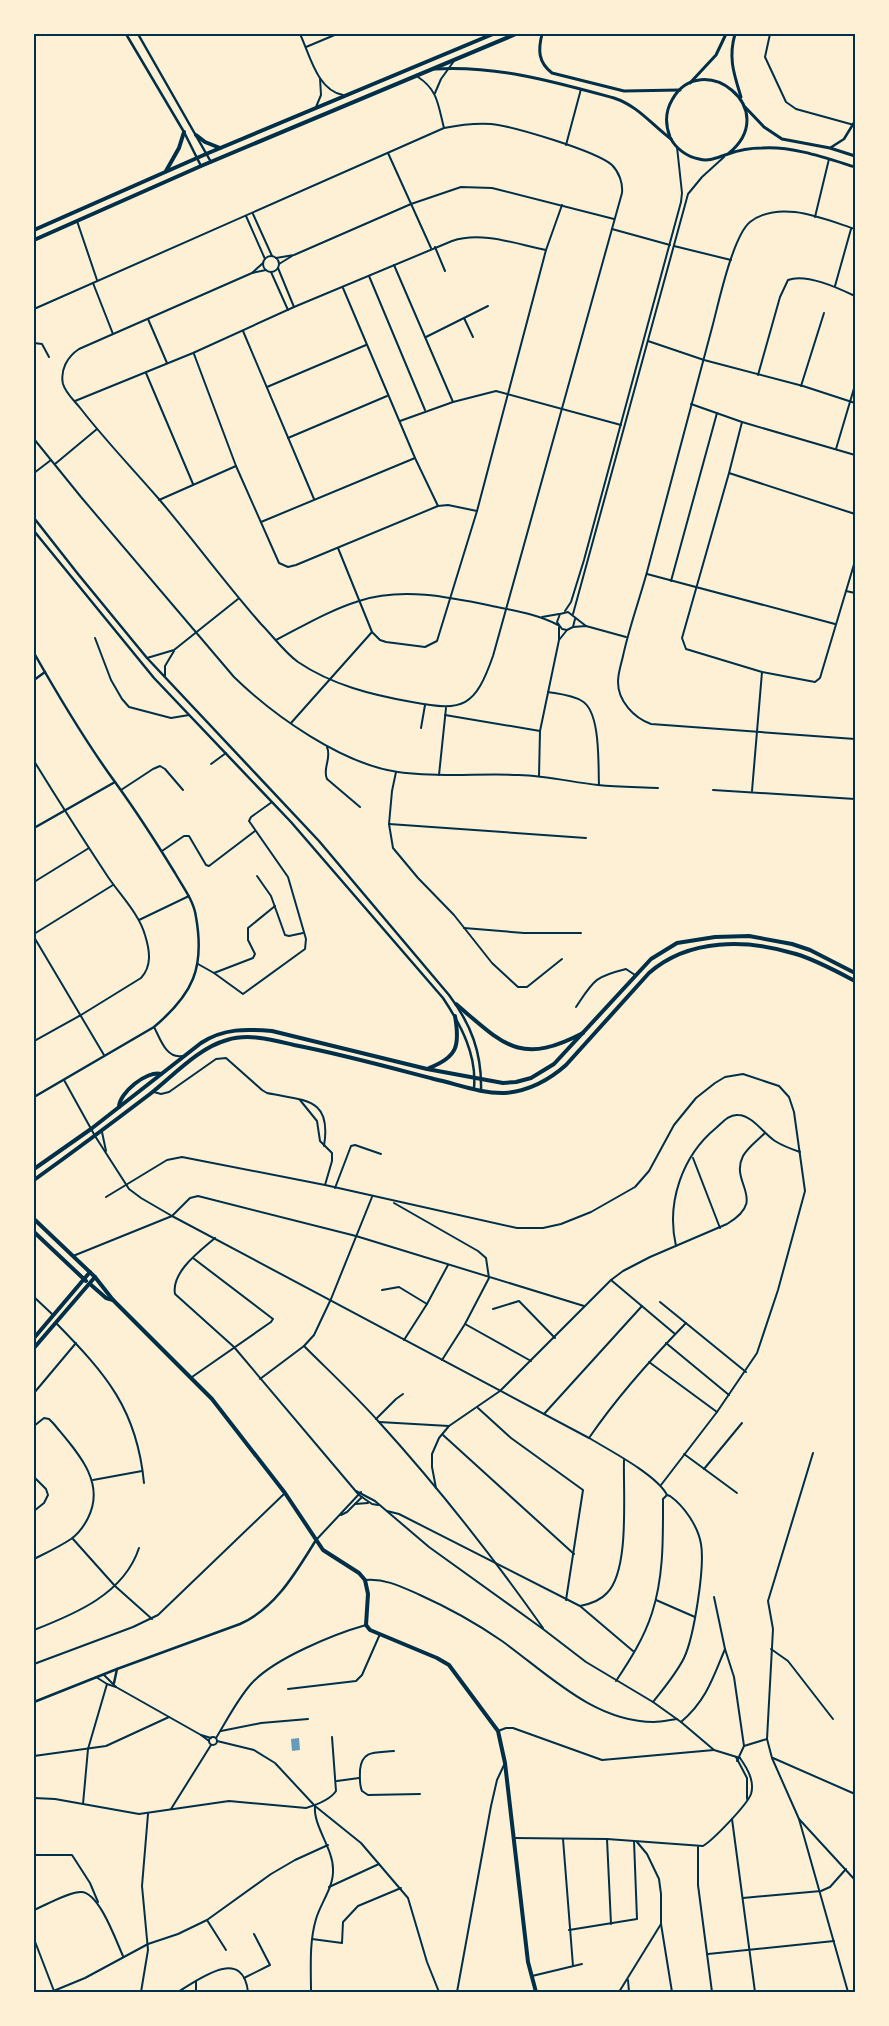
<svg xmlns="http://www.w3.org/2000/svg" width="889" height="2026" viewBox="0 0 889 2026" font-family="'Titillium Web',sans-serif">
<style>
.water{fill:#669bbc}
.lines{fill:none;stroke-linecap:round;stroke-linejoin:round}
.minor{stroke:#003049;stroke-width:2}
.tertiary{stroke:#003049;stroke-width:2.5}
.secondary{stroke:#003049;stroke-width:3}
.primary{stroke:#003049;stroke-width:4}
.trunk{stroke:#003049;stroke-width:4}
.neatline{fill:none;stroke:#003049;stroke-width:2}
</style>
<rect width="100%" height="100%" fill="#fdf0d5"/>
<path class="water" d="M299,1738L300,1750L292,1751L291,1739Z"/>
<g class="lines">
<g class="minor">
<path d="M300,34C310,55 317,90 343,95"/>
<path d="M770,34L765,57L786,102L796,109L854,125"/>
<path d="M306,47L337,34"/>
<path d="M418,77C438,90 438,105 444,128"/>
<path d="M435,93L441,79L454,61"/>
<path d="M316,107L321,95L320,78"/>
<path d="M566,145L581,89"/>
<path d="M388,153L431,248"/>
<path d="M253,214L272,256"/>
<path d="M246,216L265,259"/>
<path d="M815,217L829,159"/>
<path d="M77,221L97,280"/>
<path d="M612,229L670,245"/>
<path d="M855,229C824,219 780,199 750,222C733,236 719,301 713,324C691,407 669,490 647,572C639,601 629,628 623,656C621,665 618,673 618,682C618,701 634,718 651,724L855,739"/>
<path d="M674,246L731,260"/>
<path d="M435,247L445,271"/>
<circle cx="271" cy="264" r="8"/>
<path d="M276,258L294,255L411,204L461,187L492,188L614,219"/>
<path d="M279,264L292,256"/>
<path d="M394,265L453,402"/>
<path d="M278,268L294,307"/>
<path d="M271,272L288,310"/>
<path d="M252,273L263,263"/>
<path d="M369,276L425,410"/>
<path d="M93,283L113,334"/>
<path d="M835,286L851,229"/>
<path d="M343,288L415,458L438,506"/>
<path d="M34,309L444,128C459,125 475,123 491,124C513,126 596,151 612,165C619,172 623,183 622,193L493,656C475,707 464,712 412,702C372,695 332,685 298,662C284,652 273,636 261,624C225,583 193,539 158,498C132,468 105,440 81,409C75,401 66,394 63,384C60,370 67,357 79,349L252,273L266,270"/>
<path d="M464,318L473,337"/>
<path d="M148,319L167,363"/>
<path d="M243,331L314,499"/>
<path d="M426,337L488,306"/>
<path d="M648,341L704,360L803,386L855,403"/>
<path d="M34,343L42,344L49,357"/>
<path d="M194,354L236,466L279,563L288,567L296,565L438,506L448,505L477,511"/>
<path d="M146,373L193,484"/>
<path d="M758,375L780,297L788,280C806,273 838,288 855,296"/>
<path d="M801,386L824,313"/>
<path d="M267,387L366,345"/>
<path d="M75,401L193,353L294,307L452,241C482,231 516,244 546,250"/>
<path d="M691,404L742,422L855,455"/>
<path d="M400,421L453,402L496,391L621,425"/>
<path d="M742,422L729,473L682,638L686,649L762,672L815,682L820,678L855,561"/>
<path d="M288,438L387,396"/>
<path d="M34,439L81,497L234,677C274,716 342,764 398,772C439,778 479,773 519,775C546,776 572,782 598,785C618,787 638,787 658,788"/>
<path d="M836,449L855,385"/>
<path d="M55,464L97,429"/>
<path d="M34,473L51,460"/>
<path d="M729,473L855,514"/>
<path d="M159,500L236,466"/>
<path d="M261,522L415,458"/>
<path d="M338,548L372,632L380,640L386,642L425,647L437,641L477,511L546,250L562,205"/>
<path d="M647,574L835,624"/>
<path d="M671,581L717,413"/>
<path d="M846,591L855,593"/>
<path d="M565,611L571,602L584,560L681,202L682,193L677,147"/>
<path d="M573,614L688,194L702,177L724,157"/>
<path d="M542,617L559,614"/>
<path d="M575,619L573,627L567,630L562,629L557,622L560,614L568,612L586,626"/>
<path d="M573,627L586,626L626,637"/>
<path d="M95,638L111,680L122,699L129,707L171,718L189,715"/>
<path d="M276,640C303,626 330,610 359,601C402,587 449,597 492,606C515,611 537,614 558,625"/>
<path d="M559,640L567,630"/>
<path d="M147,658L174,650L238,599"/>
<path d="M165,676V666L174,651"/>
<path d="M548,692C559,694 572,695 582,701C601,712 598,765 599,785"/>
<path d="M445,715L540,731"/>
<path d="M291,723L372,632"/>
<path d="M421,728L425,705"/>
<path d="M327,747C332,759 322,768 327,779L360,807"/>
<path d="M34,761C58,800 83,839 108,877C121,896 139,914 145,935C150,951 152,966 141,978L81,1015L34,1041"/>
<path d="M211,764L226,753"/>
<path d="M396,772L392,791L389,824L393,848L418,878L454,915L492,963L518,987H527L562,959"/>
<path d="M439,775L446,708"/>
<path d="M539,776L540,731L559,640V627"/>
<path d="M121,790L153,769L160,766L165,769L183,790"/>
<path d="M713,790L855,799"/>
<path d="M752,791L762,672"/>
<path d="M389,824L586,838"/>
<path d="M162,851L184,836H189L206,865L209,866L255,831"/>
<path d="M257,876L271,896L285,935L289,936L303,933"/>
<path d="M34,882L89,848"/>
<path d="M139,920L189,896"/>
<path d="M464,928L524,933H581"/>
<path d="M34,934L113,885"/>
<path d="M34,937L104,1055"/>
<path d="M198,964L214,973L243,994L305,949L306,939L288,877L249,821L251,817L272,802"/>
<path d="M214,973L253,958L255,954L248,940V928L275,906"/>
<path d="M576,1007C594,980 594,977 626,969L635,975"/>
<path d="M154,1027C160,1038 166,1059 182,1056"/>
<path d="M64,1080L95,1136L129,1189L141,1198L172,1216L589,1438C609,1450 657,1475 667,1495"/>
<path d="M154,1092L161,1094L169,1092L216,1059L226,1058L262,1090L267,1093C305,1101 332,1097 324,1146"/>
<path d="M300,1100L317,1121L320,1141L332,1153V1161L325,1185"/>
<path d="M102,1132L106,1151"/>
<path d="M693,1158L720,1228"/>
<path d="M335,1188L351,1146L355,1145L381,1154"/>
<path d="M106,1197L167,1160L182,1157L325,1185L517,1228H543L561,1224L591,1212L635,1187L649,1171L674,1125L696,1098L715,1083L725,1077L743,1074L779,1086L789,1097L794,1112L805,1191L778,1290L757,1353L717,1412L661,1485"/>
<path d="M394,1203L478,1251L486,1258L489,1278L465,1324L442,1360"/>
<path d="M215,1238C200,1251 171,1272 175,1294L234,1347L359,1495L372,1504L378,1505"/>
<path d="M676,1246C666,1203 682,1156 716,1128C722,1123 729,1114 738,1115C752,1115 764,1134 775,1141C783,1146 791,1149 800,1152"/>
<path d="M73,1256L172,1216L190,1198L198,1196L356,1236L584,1306"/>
<path d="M611,1280L675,1334"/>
<path d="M382,1290L399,1287L427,1304"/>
<path d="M34,1297L52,1314"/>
<path d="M660,1302L746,1372"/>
<path d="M493,1309L519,1301L555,1338"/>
<path d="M56,1323C106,1374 137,1409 144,1483"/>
<path d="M465,1324L531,1361"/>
<path d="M404,1340L427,1304L448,1265"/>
<path d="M666,1343L729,1395"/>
<path d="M304,1346C329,1371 356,1396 379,1422C438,1487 493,1557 543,1628"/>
<path d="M649,1362L717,1412"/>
<path d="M192,1377L271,1322L273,1319L193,1258"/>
<path d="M260,1379L304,1346L314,1335L331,1299L372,1197"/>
<path d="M34,1393L76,1343"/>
<path d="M478,1408L511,1438L583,1490L566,1600"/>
<path d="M544,1414L642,1306"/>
<path d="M376,1419L396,1399L403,1394"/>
<path d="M379,1422L449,1426"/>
<path d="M34,1426L44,1418L49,1419L53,1423C75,1450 107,1481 88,1518C84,1526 78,1534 71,1539C59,1547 46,1553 34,1559"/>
<path d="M443,1435L574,1554"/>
<path d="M589,1438C617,1397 651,1359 686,1323"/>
<path d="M813,1453L768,1601L773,1629L767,1739L772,1758L799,1819L848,1992"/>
<path d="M684,1454L737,1493"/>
<path d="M704,1469L742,1423"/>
<path d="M34,1477L46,1489L48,1495L44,1503L34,1511"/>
<path d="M93,1480L142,1471"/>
<path d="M436,1488L432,1467V1454L439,1438L449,1426L500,1391L611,1280L623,1271L650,1257L727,1224C769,1199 729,1184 743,1156C748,1147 758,1140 765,1133"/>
<path d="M356,1491L375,1501L429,1547L543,1629L586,1662L653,1702L681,1722L714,1750L740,1758"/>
<path d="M355,1504L368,1503"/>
<path d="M387,1511L399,1514L580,1606L633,1651"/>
<path d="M341,1515L347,1512L362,1497"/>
<path d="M73,1539L115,1586L152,1619"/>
<path d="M317,1539L361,1492"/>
<path d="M365,1580C385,1578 402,1587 420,1595C449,1608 476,1623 502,1641C548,1674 594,1722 654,1722C662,1722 669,1720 677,1719"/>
<path d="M714,1597L725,1649L734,1677L744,1746L737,1761"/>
<path d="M656,1600L695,1617"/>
<path d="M580,1606C590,1604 600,1601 607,1593C630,1570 623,1493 624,1460"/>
<path d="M34,1630C75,1614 124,1594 139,1548"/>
<path d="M771,1649L788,1661L833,1719"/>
<path d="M34,1664L133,1627L158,1615L285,1493"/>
<path d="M104,1675L116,1687L201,1735L211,1738"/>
<path d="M96,1677L107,1684L116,1687"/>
<path d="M616,1681C630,1660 644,1638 652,1613C664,1576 663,1537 663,1499L667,1495L670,1496C684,1506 698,1526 701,1544C705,1567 694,1637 684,1658C676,1674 664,1688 653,1702"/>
<path d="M288,1689L356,1681L362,1675L380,1634"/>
<path d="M681,1722C706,1701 713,1678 725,1649"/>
<path d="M221,1731L261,1723L308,1719"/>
<path d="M498,1731L506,1728H513L602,1760L714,1750"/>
<path d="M201,1735L209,1741"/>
<circle cx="213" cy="1741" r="4"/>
<path d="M216,1738C227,1720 237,1700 251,1684C273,1659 334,1634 366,1625"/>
<path d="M217,1741L254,1750L275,1763L315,1806L361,1843L408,1898L427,1962L439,1992"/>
<path d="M744,1746L767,1739"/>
<path d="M394,1751C377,1753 362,1749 360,1770C360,1778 359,1784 362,1791L368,1795L420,1794"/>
<path d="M34,1756L106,1746L169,1717"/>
<path d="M736,1757L747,1778V1799"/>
<path d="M773,1758L855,1794"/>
<path d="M337,1781L359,1778"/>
<path d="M34,1798L55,1799L139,1814L229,1801L306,1808C316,1805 330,1800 336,1791L332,1737"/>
<path d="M83,1804L88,1749L107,1684"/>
<path d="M171,1809L211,1745"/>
<path d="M732,1819L755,1992"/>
<path d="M799,1819L855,1880"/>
<path d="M514,1838L607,1839L703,1846C713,1840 747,1805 751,1794C755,1781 747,1768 740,1758"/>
<path d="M563,1839L573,1966"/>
<path d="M607,1839L611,1924"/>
<path d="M637,1842L647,1854L659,1879L661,1894V1924L672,1992"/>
<path d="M698,1847V1885L712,1992"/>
<path d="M34,1855H72L90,1883L98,1902"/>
<path d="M329,1887L379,1864"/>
<path d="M743,1898L821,1891L830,1887L846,1869"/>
<path d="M34,1910C46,1905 70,1891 82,1892C100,1894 116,1941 123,1956"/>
<path d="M207,1920L226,1950"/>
<path d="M569,1930L637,1919L634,1841"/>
<path d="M34,1939L54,1991"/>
<path d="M312,1939L342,1943L343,1922L358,1906L401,1888"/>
<path d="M708,1954L834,1941"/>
<path d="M532,1976L582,1964"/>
<path d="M244,1978L270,1965L254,1934"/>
<path d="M628,1980L629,1992"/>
<path d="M51,1992L85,1978L148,1944L178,1934L207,1920L271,1874L295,1860L328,1845"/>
<path d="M141,1992L148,1950L142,1886L148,1814"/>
<path d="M178,1992C199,1979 243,1946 248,1992"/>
<path d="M196,1992V1982"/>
<path d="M311,1992C311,1968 309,1943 316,1919C321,1902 334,1887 333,1869C333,1848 313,1826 315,1806"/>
<path d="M457,1992L491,1806L497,1780L504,1765"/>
<path d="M619,1992L661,1924"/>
<path d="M837,1992L855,1991"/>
</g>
<g class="tertiary">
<path d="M126,34L184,132L201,166"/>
<path d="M138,34L211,162"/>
<path d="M830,148L844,139L855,121"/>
<path d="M34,518L78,574L147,658L319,841L449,995C471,1024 482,1053 481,1090"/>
<path d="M34,531L154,678L291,822L443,998C461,1025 477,1055 474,1088"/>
<path d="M34,653C59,697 85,741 115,782C136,811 156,842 175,873C183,887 194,901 196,917C205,968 193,994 154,1027L34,1097"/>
<path d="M34,680L45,672"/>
<path d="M34,828L115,782"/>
<path d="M114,1683L117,1669"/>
<path d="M34,1702L117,1669L240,1624C276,1608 296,1572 316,1540"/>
</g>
<g class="secondary">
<path d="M542,34C538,50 538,62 552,73L624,91L680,90"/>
<path d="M735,34C728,58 734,74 741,97"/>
<path d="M434,69C496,65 555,82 614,98C638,106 651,124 671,139"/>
<path d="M690,83L716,55L726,34"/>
<path d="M745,107L764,127L782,139L830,148L855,156"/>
<path d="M728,154C784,109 701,47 672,100C665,112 665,124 670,137C675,148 687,157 699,159C710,162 718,157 728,154C739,150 751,148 762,148C793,146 826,158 855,167"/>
</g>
<g class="primary">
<path d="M95,1277L113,1300L212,1399L285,1493L323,1550L359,1573L365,1580L368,1594L366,1625L370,1630L437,1658L449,1665L498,1731L505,1763L528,1962L536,1992"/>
<path d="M90,1284L106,1298L113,1300"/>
</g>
<g class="trunk">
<path d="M196,135L205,142L220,148"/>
<path d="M166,171L179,148L184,132"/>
<path d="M34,230L206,154L493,34"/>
<path d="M34,240L201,166L516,34"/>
<path d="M456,1004C504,1045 520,1066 583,1033"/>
<path d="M429,1068C458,1057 460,1045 455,1016"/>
<path d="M119,1107C119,1093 147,1070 161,1074"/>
<path d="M34,1169L91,1129L201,1043C224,1028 246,1029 272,1031L427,1069L503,1083L516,1082L531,1078L554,1064L651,959L677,943L715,937L749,936L792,944L810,950L855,973"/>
<path d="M34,1180C73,1152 112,1123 150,1094C173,1076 198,1048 227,1040C249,1033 273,1040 294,1045C341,1054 388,1067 434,1079C457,1084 482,1094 505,1093C529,1091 548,1081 566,1065L649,973C689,938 747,939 796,954C816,960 836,971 855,981"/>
<path d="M34,1219L95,1277L34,1348"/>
<path d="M34,1232L86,1281"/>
<path d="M34,1338L90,1272"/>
</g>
</g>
<rect width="889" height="2026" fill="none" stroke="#fdf0d5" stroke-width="70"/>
<rect x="35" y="35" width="819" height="1956" class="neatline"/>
</svg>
